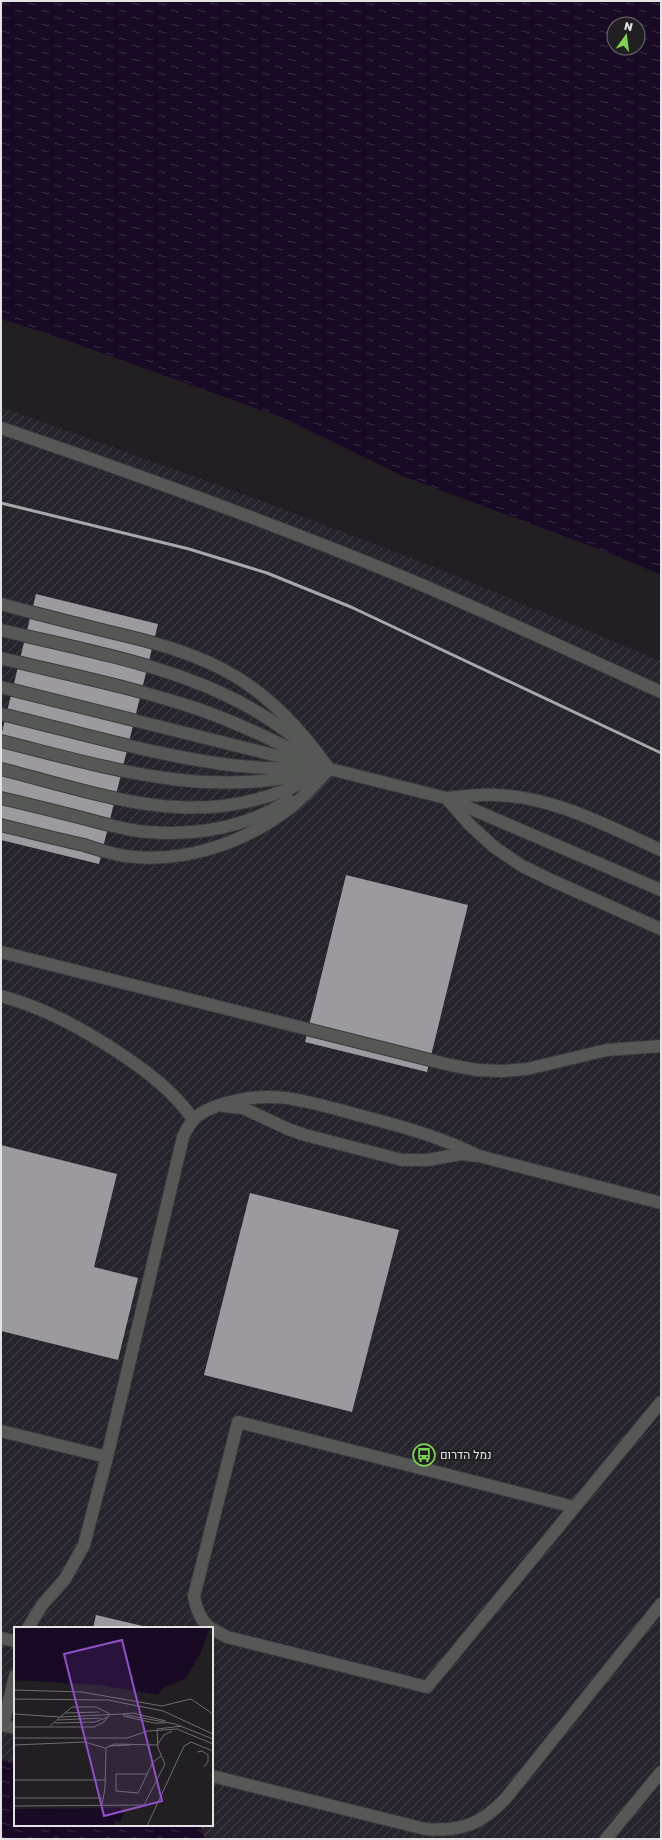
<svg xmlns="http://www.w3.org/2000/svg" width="662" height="1840" viewBox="0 0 662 1840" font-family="'Golos Text',Heebo,sans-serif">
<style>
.industrial{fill:url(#industrial-furrows)}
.water{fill:url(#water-ripples);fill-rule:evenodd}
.pier{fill:#211f22}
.building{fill:#9c9a9e}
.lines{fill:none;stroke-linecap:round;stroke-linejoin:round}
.minor-casing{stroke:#3c3a3d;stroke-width:14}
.minor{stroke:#565856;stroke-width:12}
.rail{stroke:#a8a7a9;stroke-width:3}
.labels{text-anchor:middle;stroke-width:4;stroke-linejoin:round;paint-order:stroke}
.poi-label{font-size:12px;fill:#e3e2e4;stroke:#211f22;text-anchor:start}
.inset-road{fill:none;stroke:#6f6d70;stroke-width:1}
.view{fill:#9050c6;fill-opacity:0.15;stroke:#9050c6;stroke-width:2}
.inset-edge{fill:none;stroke:#e3e2e4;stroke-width:2}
</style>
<defs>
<pattern id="industrial-furrows" width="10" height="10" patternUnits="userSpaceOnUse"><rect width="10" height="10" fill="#28242d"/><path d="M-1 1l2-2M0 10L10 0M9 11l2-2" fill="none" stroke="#47444b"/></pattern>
<pattern id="water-ripples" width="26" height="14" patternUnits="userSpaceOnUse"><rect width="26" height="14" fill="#180925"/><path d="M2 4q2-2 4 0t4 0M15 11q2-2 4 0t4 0" fill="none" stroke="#392d44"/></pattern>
</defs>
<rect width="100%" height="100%" fill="#211f22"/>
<path class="industrial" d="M1,407L259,500L419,561L661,661V1839H205L200,1825H212V1628H15V1764L1,1760Z"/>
<g class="water">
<path d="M1,1H661V575L609,553L402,476L288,420L46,333L1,319ZM614,24H638V48H614Z"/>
<path d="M1,1760L15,1764V1825H200L205,1839H1Z"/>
</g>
<path class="pier" d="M1,319L46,333L288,420L402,476L609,553L661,575V577L609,555L401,478L288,422L45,335L1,321Z"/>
<g class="building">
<path d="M36,594L158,624L99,864L1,840V736Z"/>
<path d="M346,875L468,905L427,1072L305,1042Z"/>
<path d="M1,1145L117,1174L94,1267L138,1278L118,1360L1,1331Z"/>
<path d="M250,1193L399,1230L352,1412L204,1375Z"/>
<path d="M96,1615L147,1627V1628H93Z"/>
</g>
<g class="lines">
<g class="minor-casing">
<g id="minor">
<path d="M1,428C133,473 264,520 393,573C484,610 572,652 661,692"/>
<path d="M1,604C37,614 74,623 110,632C149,641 188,651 224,670C268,693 301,729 329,769"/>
<path d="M1,630C108,656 225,673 309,750"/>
<path d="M1,658C66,674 132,687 195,708C236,722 274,740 312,760"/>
<path d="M1,687L446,798L661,890"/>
<path d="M1,714C77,732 153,755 230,765C257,768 283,769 310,769"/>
<path d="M1,741C106,767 205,800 314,772"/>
<path d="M1,769C116,798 209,837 321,773"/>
<path d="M1,798C31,805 60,812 90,820C109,825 129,831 149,832C197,836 248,827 289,800"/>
<path d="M447,798C464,796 480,794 496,795C555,797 609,827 661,850"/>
<path d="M448,800L469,824L494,847L522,866L553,881L661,929"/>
<path d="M1,825C29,832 56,839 84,845C97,849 111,854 125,856C184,864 244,843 290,808C305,796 317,782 329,769"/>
<path d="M1,952L450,1065L477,1070L503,1071L527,1069L607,1050L661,1046"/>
<path d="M1,996C45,1008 83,1029 121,1054C149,1073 173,1091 193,1119"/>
<path d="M224,1106L243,1108L288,1129L305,1135L402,1160H428L460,1154L479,1156L661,1203"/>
<path d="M1,1431L107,1457"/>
<path d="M28,1628L42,1605L65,1579L84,1545L107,1457L183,1137C191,1118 201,1111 220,1105C270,1088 306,1101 354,1114C397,1125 439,1136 479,1156"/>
<path d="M210,1628C200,1620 196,1608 194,1596L238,1422L574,1507"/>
<path d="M212,1629L227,1637L427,1687L661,1402"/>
<path d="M1,1638L15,1641"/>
<path d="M1,1725L15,1728"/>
<path d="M3,1725L15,1676"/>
<path d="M212,1776L425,1829C461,1832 482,1824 506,1798L661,1604"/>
<path d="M606,1839L661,1772"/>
</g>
</g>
<use href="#minor" class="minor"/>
<path class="rail" d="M1,503L189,549L267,573L351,607L661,753"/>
</g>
<defs>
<g id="bus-ring" transform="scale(1.15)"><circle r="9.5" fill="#211f22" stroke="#7dd154" stroke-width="1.5"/><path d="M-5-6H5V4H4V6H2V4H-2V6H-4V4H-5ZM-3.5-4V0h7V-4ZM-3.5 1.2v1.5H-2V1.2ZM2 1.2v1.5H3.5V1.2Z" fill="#7dd154"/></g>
</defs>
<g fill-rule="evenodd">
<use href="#bus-ring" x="424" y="1455"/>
</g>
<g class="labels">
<g class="poi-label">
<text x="440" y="1459">נמל הדרום</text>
</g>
</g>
<g transform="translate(14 1627)">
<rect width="199" height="199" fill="#211f22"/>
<path d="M0,0H196L187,25L172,51L148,62L144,68L85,58L0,53ZM107,181L110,186L106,195L101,194L99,199H0V182Z" fill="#180925"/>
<path d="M0,53L85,58L144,68L148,62L149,65L144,70L84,60Z" fill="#211f22"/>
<path class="inset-road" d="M0,63L68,65L148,79L177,72L199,87M0,72L94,73L149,84L199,107M51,86L85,85M0,87L46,90M109,87L119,86L152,94M109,89L140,96H151M47,90L107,87L161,97L199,112M44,93L87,91M41,96L81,95L94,90M36,99L58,80H82L96,87M0,100H80L90,95L96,87M0,111H113L134,104L163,102L199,117M0,118L71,115L91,121M143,118L150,108L158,104M95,119L116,118M183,125L188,124L194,128V135L190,140M133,147H102V164L124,166L139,135L147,129M0,153H91M0,171H88M88,178L91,161L92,121L100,117L143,118M0,179L130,178L151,137L144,121L143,102L168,99M133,199L170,119L177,115L199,124"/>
<path class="view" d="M108,13L148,174L90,189L50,27Z"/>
<rect width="199" height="199" class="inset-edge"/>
</g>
<rect width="662" height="1840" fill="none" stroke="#e3e2e4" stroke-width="4"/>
<g transform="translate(626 36) rotate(14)"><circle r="19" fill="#211f22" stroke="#6f6d70"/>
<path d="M0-3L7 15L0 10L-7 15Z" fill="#7dd154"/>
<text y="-6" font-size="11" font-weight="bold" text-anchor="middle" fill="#e3e2e4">N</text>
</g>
</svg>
